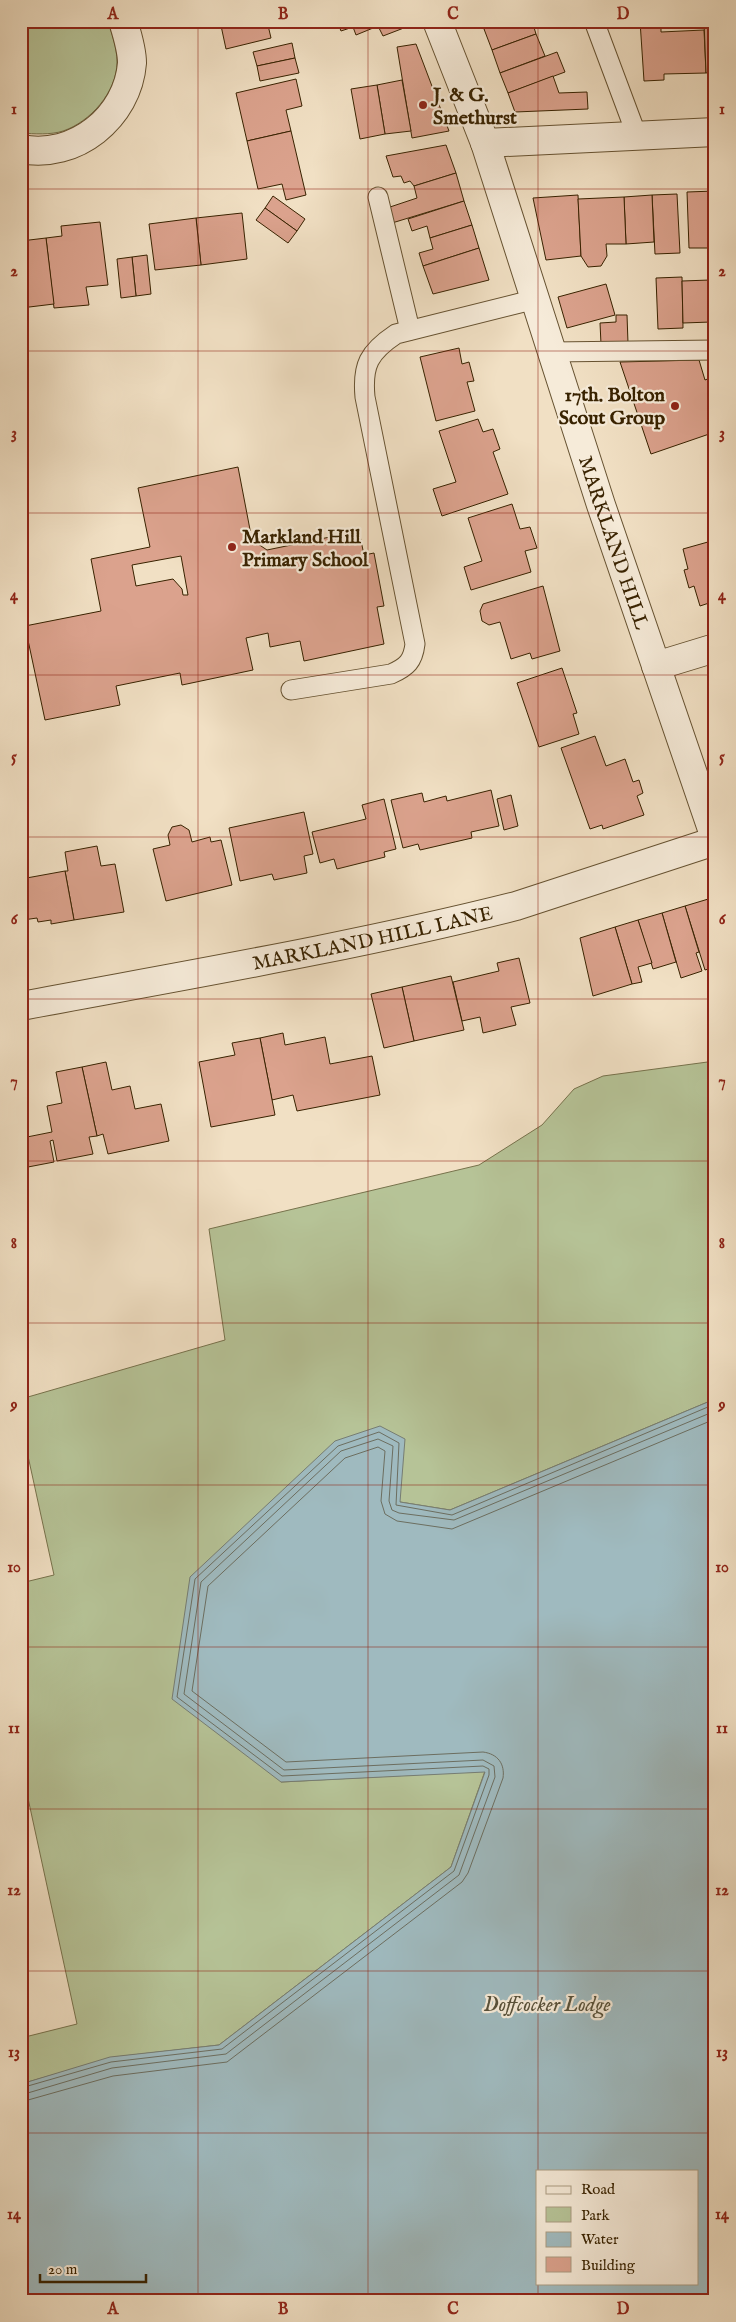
<svg xmlns="http://www.w3.org/2000/svg" width="736" height="2322" viewBox="0 0 736 2322" font-family="'IM FELL English',serif">
<style>
.green{fill:#b6c397;stroke:#77724c}
.water{fill:#9fbabf;stroke:#767d73;fill-rule:evenodd}
.lines{fill:none;stroke-linecap:round;stroke-linejoin:round}
.shore{stroke:#6c6e60;stroke-width:1}
.building{fill:#dba28d;stroke:#382200;fill-rule:evenodd}
.service-casing{stroke:#665231;stroke-width:21}
.minor-casing{stroke:#665231;stroke-width:30}
.tertiary-casing{stroke:#665231;stroke-width:30}
.service{stroke:#f6ebd9;stroke-width:19}
.minor{stroke:#f6ebd9;stroke-width:28}
.tertiary{stroke:#f6ebd9;stroke-width:28}
.grid{fill:none;stroke:#8f2418;stroke-width:1;stroke-opacity:0.55}
.poi-dot{fill:#8f2418;stroke:#f6ebd9;stroke-width:2}
.labels{text-anchor:middle;stroke-width:4.5;stroke-linejoin:round;paint-order:stroke}
.poi-label{font-size:20px;font-weight:bold;fill:#382200;stroke:#f6ebd9;text-anchor:start}
.street-label{font-size:20px;fill:#382200;stroke:#f6ebd9}
.water-label{font-size:21px;font-style:italic;fill:#575039;stroke:#f6ebd9}
.neatline{fill:none;stroke:#8f2418;stroke-width:2}
.grid-label{font-size:16px;text-anchor:middle;font-weight:bold;fill:#8f2418}
</style>
<rect width="100%" height="100%" fill="#f1e0c4"/>
<filter id="stains"><feTurbulence type="fractalNoise" baseFrequency=".004" numOctaves="4"/><feColorMatrix values="0 0 0 0 .2 0 0 0 0 .09 0 0 0 0 .02 0 0 0 .5 -.17"/></filter>
<radialGradient id="worn" r=".72"><stop offset=".6" stop-color="#630" stop-opacity="0"/><stop offset="1" stop-color="#630" stop-opacity=".3"/></radialGradient>
<g class="green">
<path d="M21,21H108C112,34 117,48 117,62C117,92 90,122 63,131C51,135 34,134 21,133Z"/>
<path d="M715,1061V1399L450,1510L400,1502L281,1782L485,1771L451,1867L219,2045L115,2057L21,2084V2038L77,2024L21,1766V1583L54,1575L21,1424V1399L225,1340L209,1229L479,1165L542,1125L574,1089L603,1076Z"/>
</g>
<path class="water" d="M715,1399V2301H21V2084L110,2057L219,2045L451,1867L485,1772L281,1782L172,1699L190,1577L335,1441L380,1426L405,1439L400,1502L450,1510ZM537,2171H697V2283H537Z"/>
<g class="lines">
<g class="shore">
<path d="M21,2088L111,2062L222,2049L454,1871L489,1775V1769L483,1766L282,1776L177,1697L195,1579L338,1446L379,1432L399,1443L396,1505L452,1515L715,1404"/>
<path d="M21,2095L112,2068L226,2054L459,1875L495,1777L494,1766L483,1760L284,1770L184,1694L201,1582L341,1451L378,1439L393,1446L389,1501L392,1510L399,1513L454,1520L715,1411"/>
<path d="M21,2102L113,2076L227,2062L462,1882L468,1873L503,1778C505,1764 498,1754 483,1752L286,1762L192,1691L208,1586L345,1458L378,1447L385,1451L381,1501L385,1514L397,1521L452,1529L715,1419"/>
</g>
</g>
<g class="building">
<path d="M220,21H267L271,38L226,49Z"/>
<path d="M337,21H407L409,26L383,36L378,26L356,35L353,27L341,31Z"/>
<path d="M481,21H505L484,29Z"/>
<path d="M505,21H532L536,34L492,50L484,29Z"/>
<path d="M640,21H661V32L704,30L706,73L664,74V80L644,81Z"/>
<path d="M704,21H715V72L706,73Z"/>
<path d="M536,34L545,56L500,73L492,50Z"/>
<path d="M292,43L295,58L257,66L253,52Z"/>
<path d="M416,44L449,131L412,138L397,47Z"/>
<path d="M557,52L565,72L508,93L500,73Z"/>
<path d="M295,58L299,73L260,81L257,66Z"/>
<path d="M553,76L559,93L587,92L588,109L515,112L508,93Z"/>
<path d="M296,79L302,106L286,110L291,131L247,141L236,93Z"/>
<path d="M402,80L411,131L385,134L377,85Z"/>
<path d="M377,85L385,134L360,139L351,89Z"/>
<path d="M291,131L306,195L286,200L282,184L258,189L247,141Z"/>
<path d="M446,145L456,173L414,186L410,181L404,183L401,176L393,177L386,156Z"/>
<path d="M456,173L464,201L392,223L387,208L417,198L414,186Z"/>
<path d="M715,191V248H689L687,192Z"/>
<path d="M677,194L680,253L655,254L652,195Z"/>
<path d="M578,195L581,256L546,260L533,198Z"/>
<path d="M652,195L654,242L626,244L624,197Z"/>
<path d="M273,196L305,219L297,231L265,208Z"/>
<path d="M624,197L626,244H606L607,256L601,266L588,267L581,256L578,199Z"/>
<path d="M464,201L472,225L430,238L427,226L412,231L408,219Z"/>
<path d="M265,208L297,231L288,243L256,220Z"/>
<path d="M242,213L247,259L201,265L196,218Z"/>
<path d="M196,218L201,265L155,270L149,224Z"/>
<path d="M100,222L108,285L86,287L89,305L54,308L46,238L62,236L61,226Z"/>
<path d="M472,225L479,248L423,266L419,253L433,249L430,238Z"/>
<path d="M46,238L54,304L21,308V241Z"/>
<path d="M479,248L489,280L433,294L423,266Z"/>
<path d="M147,255L151,294L136,296L132,257Z"/>
<path d="M132,257L136,296L121,298L117,259Z"/>
<path d="M682,277L683,328L658,329L656,278Z"/>
<path d="M710,280L711,322L683,323L682,281Z"/>
<path d="M606,284L615,315L567,328L558,297Z"/>
<path d="M616,315H627L628,343L601,344L600,323L616,322Z"/>
<path d="M459,348L462,364L469,362L474,381L467,382L475,411L436,421L420,357Z"/>
<path d="M699,360L705,380L715,376V432L651,454L620,362Z"/>
<path d="M478,419L483,432L493,429L500,449L493,452L508,494L442,516L433,489L456,482L439,431Z"/>
<path d="M238,467L252,540L267,550L359,531L364,555L374,553L384,606L377,607L384,644L304,661L300,641L270,647L268,633L246,638L253,670L182,685L180,673L116,686L120,705L45,720L25,626L101,611L91,559L150,547L138,488ZM181,556L188,595H183L182,589L173,579L136,586L132,565Z"/>
<path d="M512,504L520,529L530,527L537,548L525,551L531,572L471,590L464,567L482,561L468,518Z"/>
<path d="M715,540V601L700,606L694,586L689,588L684,570L688,569L683,549Z"/>
<path d="M543,586L560,651L532,659L530,653L511,659L500,622L489,625L482,621L480,611L483,604Z"/>
<path d="M562,668L577,713L573,714L579,734L539,747L517,683Z"/>
<path d="M595,736L606,766L625,759L633,782L639,780L643,793L637,796L644,815L603,829L602,825L590,829L561,748Z"/>
<path d="M491,790L499,826L471,832L472,838L420,850L418,844L403,848L391,800L422,793L424,802L446,796L447,801Z"/>
<path d="M511,795L518,826L504,830L497,799Z"/>
<path d="M384,799L396,849L384,852L385,857L337,869L334,859L320,863L312,832L366,819L362,805Z"/>
<path d="M304,812L313,854L304,856L307,873L274,880L272,874L240,881L229,828Z"/>
<path d="M181,825L189,830L192,842L210,837L211,842L221,840L232,885L166,901L153,849L170,845L168,835L172,827Z"/>
<path d="M97,846L101,866L115,864L124,912L74,920L65,871H68L65,852Z"/>
<path d="M65,871L74,920L51,924V920L38,922L37,918L23,920L21,879Z"/>
<path d="M715,897V967L705,970L685,906Z"/>
<path d="M685,906L699,952L696,953L702,971L681,978L662,913Z"/>
<path d="M662,913L676,962L653,969L638,920Z"/>
<path d="M638,920L652,963L638,967L642,982L632,984L615,927Z"/>
<path d="M615,927L632,984L593,996L580,938Z"/>
<path d="M519,958L530,1003L511,1007L516,1025L483,1033L480,1017L462,1021L453,982L499,971L497,963Z"/>
<path d="M451,976L464,1030L414,1041L402,987Z"/>
<path d="M402,987L414,1041L384,1048L371,994Z"/>
<path d="M283,1033L285,1045L325,1037L330,1064L372,1056L380,1095L297,1111L293,1095L272,1100L260,1038Z"/>
<path d="M260,1038L275,1115L211,1127L199,1062L235,1055L232,1043Z"/>
<path d="M106,1062L112,1090L130,1086L135,1109L161,1104L169,1141L108,1154L103,1134L97,1136L82,1067Z"/>
<path d="M82,1067L97,1136L89,1137L93,1154L57,1161L53,1140L50,1141L54,1162L28,1167L22,1138L52,1132L47,1106L62,1103L56,1072Z"/>
</g>
<g class="lines">
<g class="service-casing">
<g id="service">
<path d="M594,21L637,136"/>
<path d="M378,197L410,330"/>
<path d="M552,352L715,350"/>
<path d="M291,690L391,674C407,667 413,661 415,644L365,397C362,365 369,352 396,334L536,299"/>
</g>
</g>
<g class="minor-casing">
<g id="minor">
<path id="s1" d="M437,21L485,143L601,505L715,838"/>
<path d="M485,143L715,132"/>
<path d="M21,149C75,160 128,117 132,63C132,49 127,34 123,21"/>
<path d="M656,666L715,648"/>
</g>
</g>
<g class="tertiary-casing">
<g id="tertiary">
<path id="s2" d="M21,1006C186,975 353,947 516,906L715,841"/>
</g>
</g>
<use href="#service" class="service"/>
<use href="#minor" class="minor"/>
<use href="#tertiary" class="tertiary"/>
</g>
<path class="grid" d="M198,21V2301M368,21V2301M538,21V2171M21,189H715M21,351H715M21,513H715M21,675H715M21,837H715M21,999H715M21,1161H715M21,1323H715M21,1485H715M21,1647H715M21,1809H715M21,1971H715M21,2133H715M538,2283V2301"/>
<g class="poi-dot">
<circle cx="423" cy="105" r="5"/>
<circle cx="675" cy="406" r="5"/>
<circle cx="232" cy="547" r="5"/>
</g>
<g class="labels">
<g class="poi-label">
<text x="433" y="101">J. &amp; G.<tspan x="433" dy="23">Smethurst</tspan></text>
<text x="665" y="401" text-anchor="end">17th. Bolton<tspan x="665" dy="23">Scout Group</tspan></text>
<text x="242" y="543">Markland Hill<tspan x="242" dy="23">Primary School</tspan></text>
</g>
<g class="street-label">
<text dy="7" stroke="none"><textPath href="#s1" startOffset="551">MARKLAND HILL</textPath></text>
<text dy="7" stroke="none"><textPath href="#s2" startOffset="358">MARKLAND HILL LANE</textPath></text>
</g>
<g class="water-label">
<text x="547" y="2011">Doffcocker Lodge</text>
</g>
</g>
<rect width="736" height="2322" fill="none" stroke="#f1e0c4" stroke-width="55"/>
<rect x="536" y="2170" width="162" height="115" fill="#f6ebd9" stroke="#aa9b82"/>
<rect x="546" y="2186" width="25" height="8" fill="#f6ebd9" stroke="#aa9b82"/>
<text x="581" y="2194" font-size="15" fill="#382200">Road</text>
<rect x="546" y="2207" width="25" height="15" fill="#b6c397" stroke="#aa9b82"/>
<text x="581" y="2220" font-size="15" fill="#382200">Park</text>
<rect x="546" y="2232" width="25" height="15" fill="#9fbabf" stroke="#aa9b82"/>
<text x="581" y="2244" font-size="15" fill="#382200">Water</text>
<rect x="546" y="2257" width="25" height="15" fill="#dba28d" stroke="#aa9b82"/>
<text x="581" y="2270" font-size="15" fill="#382200">Building</text>
<path d="M40 2274v8h106v-8" fill="none" stroke="#382200" stroke-width="2.5"/>
<text x="48" y="2274" font-size="15" fill="#382200" stroke="#f6ebd9" stroke-width="4" paint-order="stroke">20 m</text>
<rect x="28" y="28" width="680" height="2266" class="neatline"/>
<g class="grid-label">
<text x="113" y="19">A</text>
<text x="283" y="19">B</text>
<text x="453" y="19">C</text>
<text x="623" y="19">D</text>
<text x="14" y="114">1</text>
<text x="722" y="114">1</text>
<text x="14" y="276">2</text>
<text x="722" y="276">2</text>
<text x="14" y="438">3</text>
<text x="722" y="438">3</text>
<text x="14" y="600">4</text>
<text x="722" y="600">4</text>
<text x="14" y="762">5</text>
<text x="722" y="762">5</text>
<text x="14" y="924">6</text>
<text x="722" y="924">6</text>
<text x="14" y="1086">7</text>
<text x="722" y="1086">7</text>
<text x="14" y="1248">8</text>
<text x="722" y="1248">8</text>
<text x="14" y="1410">9</text>
<text x="722" y="1410">9</text>
<text x="14" y="1572">10</text>
<text x="722" y="1572">10</text>
<text x="14" y="1733">11</text>
<text x="722" y="1733">11</text>
<text x="14" y="1895">12</text>
<text x="722" y="1895">12</text>
<text x="14" y="2057">13</text>
<text x="722" y="2057">13</text>
<text x="14" y="2219">14</text>
<text x="722" y="2219">14</text>
<text x="113" y="2314">A</text>
<text x="283" y="2314">B</text>
<text x="453" y="2314">C</text>
<text x="623" y="2314">D</text>
</g>
<rect width="100%" height="100%" filter="url(#stains)"/>
<rect width="100%" height="100%" fill="url(#worn)"/>
</svg>
